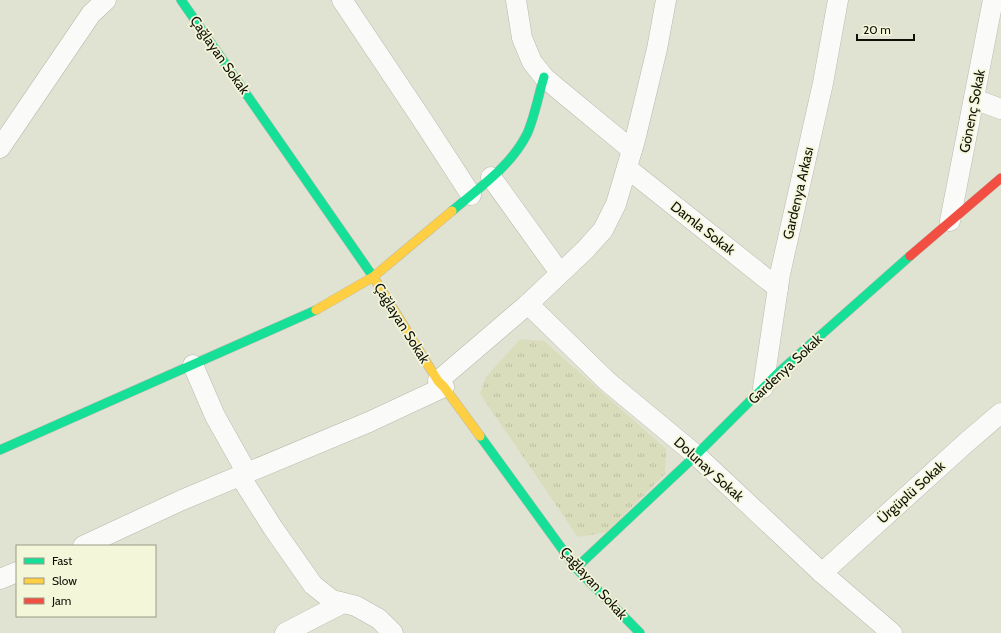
<svg xmlns="http://www.w3.org/2000/svg" width="1001" height="633" viewBox="0 0 1001 633" font-family="Cabin,sans-serif">
<style>
.park{fill:url(#park-tufts)}
.lines{fill:none;stroke-linecap:round;stroke-linejoin:round}
.street-casing{stroke:#b8b9ad;stroke-width:21}
.fast-casing{stroke:#b8b9ad;stroke-width:10}
.slow-casing{stroke:#b8b9ad;stroke-width:10}
.jam-casing{stroke:#b8b9ad;stroke-width:10}
.street{stroke:#fafbf8;stroke-width:20}
.fast{stroke:#16e098;stroke-width:9}
.slow{stroke:#ffcf43;stroke-width:9}
.jam{stroke:#f24e42;stroke-width:9}
.labels{text-anchor:middle;stroke-width:3.5;stroke-linejoin:round;paint-order:stroke}
.street-label{font-size:14px;fill:#101007;stroke:#f4f6d9}
</style>
<defs>
<pattern id="park-tufts" width="24" height="20" patternUnits="userSpaceOnUse"><rect width="24" height="20" fill="#daddbc"/><path d="M3 7l-1-3M5 7V3M7 7l1-3M15 17l-1-3M17 17v-4M19 17l1-3" fill="none" stroke="#babda0"/></pattern>
</defs>
<rect width="100%" height="100%" fill="#e1e3d2"/>
<path class="park" d="M520,339L544,341L666,449L665,474L607,532L578,537L480,394L486,377Z"/>
<g class="lines">
<g class="street-casing">
<g id="street">
<path d="M342,0L423,121L471,195"/>
<path d="M516,0L522,38L532,62L544,77L558,89L632,150"/>
<path d="M974,99L1001,109"/>
<path d="M0,148L91,14L106,0"/>
<path d="M627,168L778,288"/>
<path d="M491,177L560,273"/>
<path d="M950,221L993,0"/>
<path d="M528,304L608,382L696,455L822,573L892,633"/>
<path d="M193,365L215,416L247,473"/>
<path d="M438,381L528,304L585,250L603,230L616,204L635,140L657,49L666,0"/>
<path d="M763,388L780,274L823,83L838,0"/>
<path d="M240,476L273,528L313,585L332,600L356,606L379,619L393,633"/>
<path d="M83,546L182,500L369,422L444,387"/>
<path d="M822,573L968,441L1001,413"/>
<path d="M0,579L17,572"/>
<path d="M285,633L343,603"/>
</g>
</g>
<g class="fast-casing">
<g id="fast">
<path d="M181,0L374,278"/>
<path d="M452,211C479,188 511,166 527,134C534,119 539,93 544,77"/>
<path d="M480,436L576,568L640,633"/>
<path d="M0,450L316,310"/>
<path d="M576,568L692,459L778,373L910,256"/>
</g>
</g>
<g class="slow-casing">
<g id="slow">
<path d="M374,278L438,381L444,387L480,436"/>
<path d="M316,310L373,277L452,211"/>
</g>
</g>
<g class="jam-casing">
<path id="jam" d="M910,256L1001,178"/>
</g>
<use href="#street" class="street"/>
<use href="#fast" class="fast"/>
<use href="#slow" class="slow"/>
<use href="#jam" class="jam"/>
</g>
<g class="labels">
<g class="street-label">
<text transform="translate(220 55) rotate(55)" y="5">Çağlayan Sokak</text>
<text transform="translate(972 111) rotate(-79)" y="5">Gönenç Sokak</text>
<text transform="translate(798 193) rotate(-77)" y="5">Gardenya Arkası</text>
<text transform="translate(703 228) rotate(38)" y="5">Damla Sokak</text>
<text transform="translate(402 323) rotate(58)" y="5">Çağlayan Sokak</text>
<text transform="translate(785 369) rotate(-43)" y="5">Gardenya Sokak</text>
<text transform="translate(709 469) rotate(42)" y="5">Dolunay Sokak</text>
<text transform="translate(911 492) rotate(-42)" y="5">Ürgüplü Sokak</text>
<text transform="translate(594 583) rotate(48)" y="5">Çağlayan Sokak</text>
</g>
</g>
<rect x="16" y="545" width="140" height="72" fill="#f4f6d9" stroke="#999a85"/>
<rect x="24" y="558" width="20" height="6" fill="#16e098" stroke="#999a85"/>
<text x="52" y="565" font-size="12" fill="#101007">Fast</text>
<rect x="24" y="578" width="20" height="6" fill="#ffcf43" stroke="#999a85"/>
<text x="52" y="585" font-size="12" fill="#101007">Slow</text>
<rect x="24" y="598" width="20" height="6" fill="#f24e42" stroke="#999a85"/>
<text x="52" y="605" font-size="12" fill="#101007">Jam</text>
<path d="M857 34v6h57v-6" fill="none" stroke="#101007" stroke-width="2"/>
<text x="863" y="34" font-size="12" fill="#101007" stroke="#f4f6d9" stroke-width="3" paint-order="stroke">20 m</text>
</svg>
